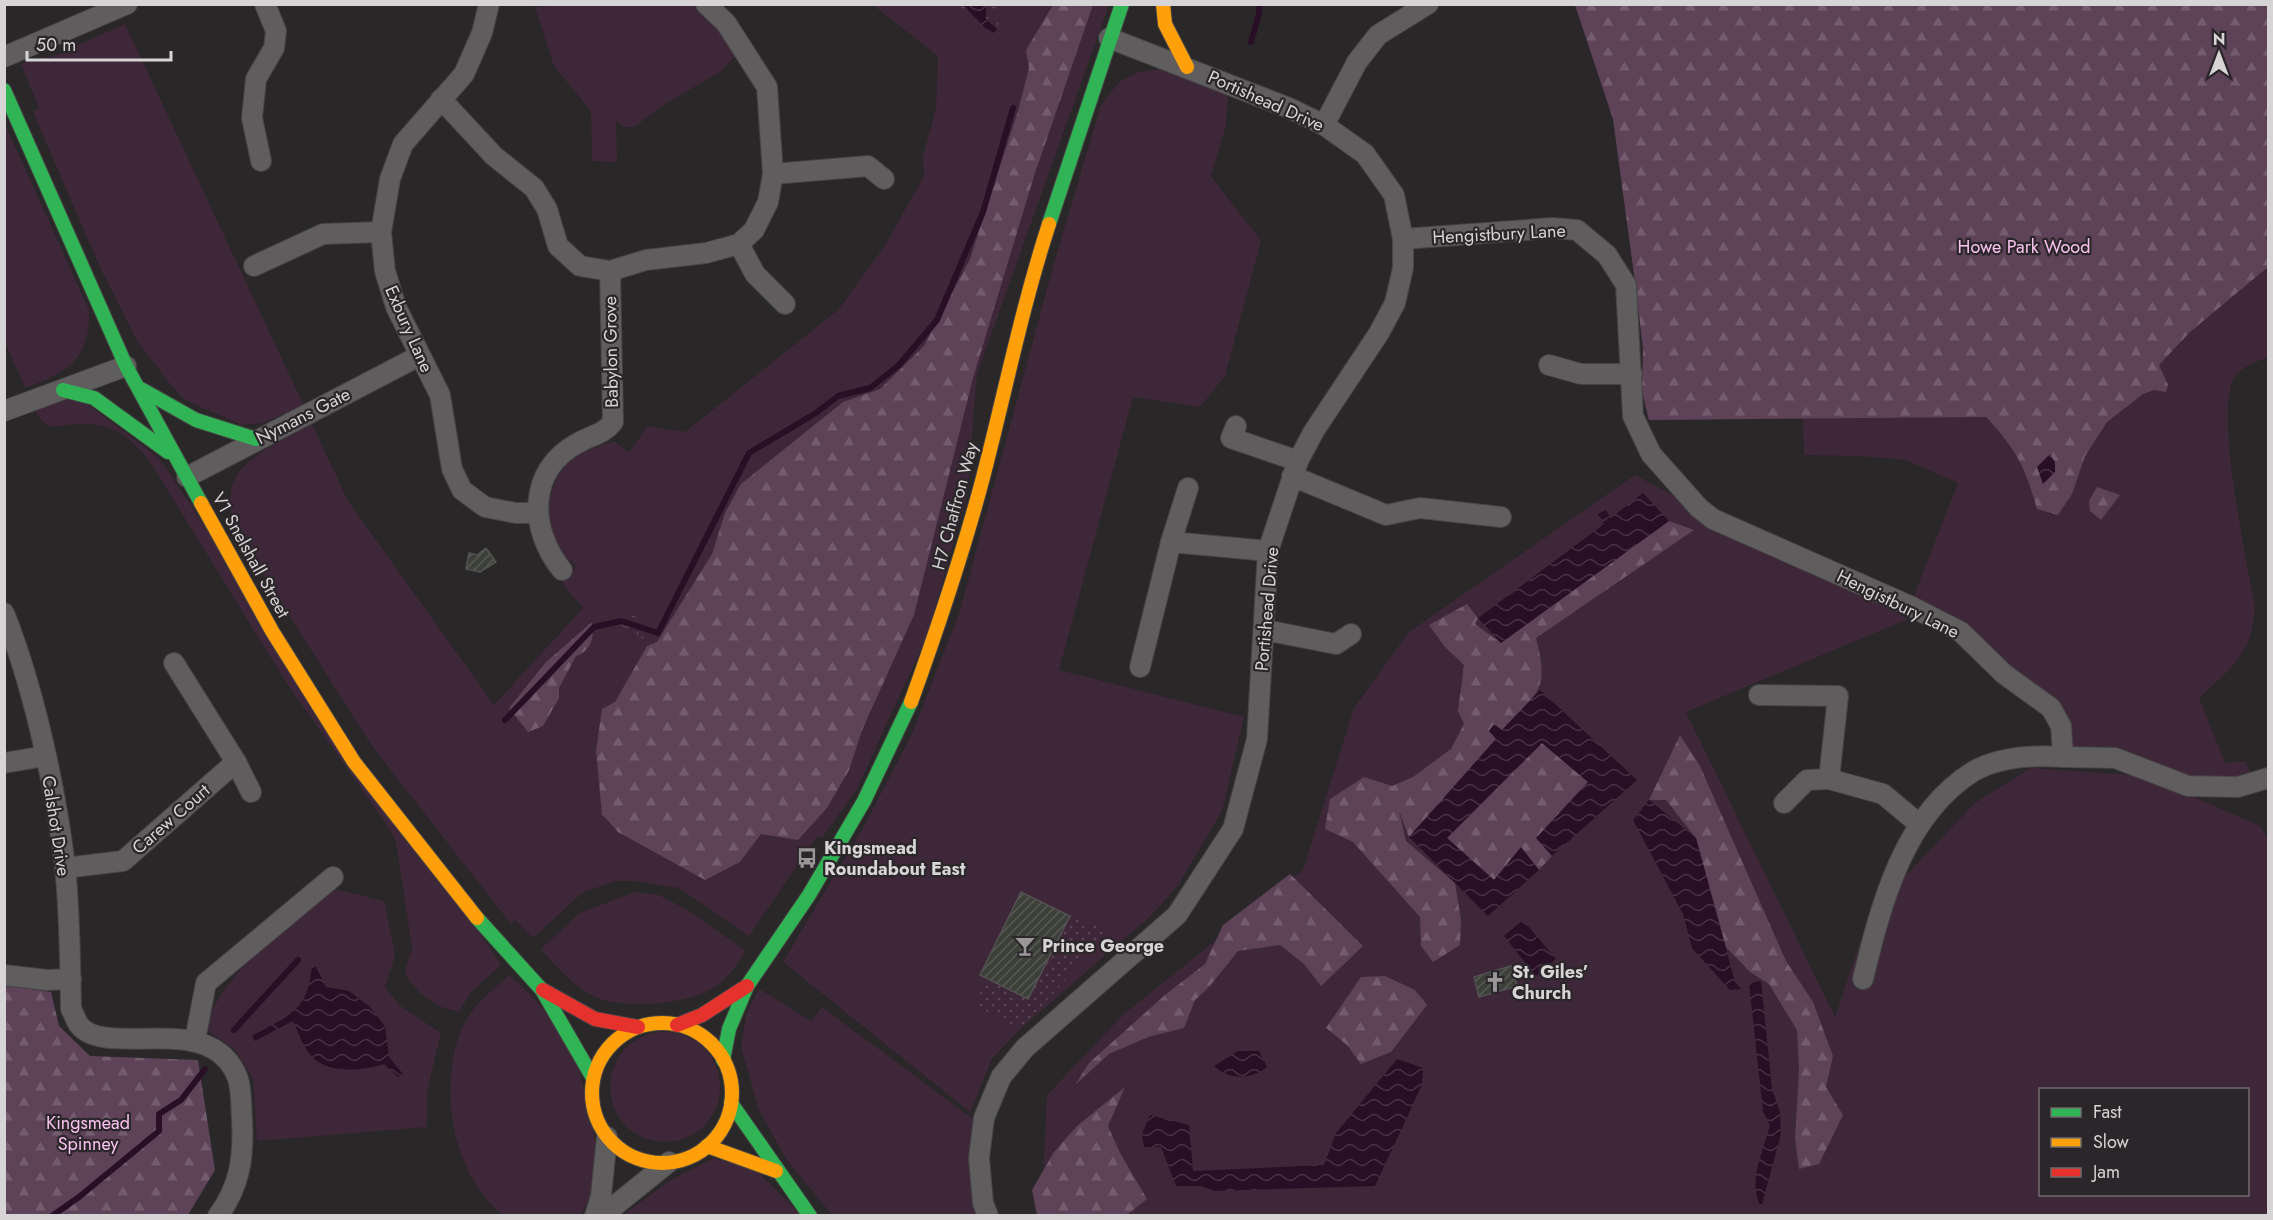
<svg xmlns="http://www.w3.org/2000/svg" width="2273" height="1220" viewBox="0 0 2273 1220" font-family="Jost,sans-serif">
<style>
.green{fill:#3f273a;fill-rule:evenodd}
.forest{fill:url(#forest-firs)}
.wetland{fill:url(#wetland-marsh)}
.garden{fill:url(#garden-dots)}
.water{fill:url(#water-waves)}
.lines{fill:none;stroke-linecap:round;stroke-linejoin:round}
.stream{stroke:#280f25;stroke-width:6}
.building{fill:url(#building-hatch);stroke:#535252;stroke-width:1.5}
.street-casing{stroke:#454344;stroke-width:22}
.fast-casing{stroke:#454344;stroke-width:16}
.slow-casing{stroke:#454344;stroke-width:16}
.jam-casing{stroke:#454344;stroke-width:16}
.street{stroke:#5f5d5e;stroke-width:20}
.fast{stroke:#30b455;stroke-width:14}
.slow{stroke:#ff9f0a;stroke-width:14}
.jam{stroke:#e5322d;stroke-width:14}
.labels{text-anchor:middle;stroke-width:4.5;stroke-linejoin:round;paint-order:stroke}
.street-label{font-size:18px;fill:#d7d4d6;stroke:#2a2629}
.park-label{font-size:18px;fill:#fac2f0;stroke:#2a2629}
.poi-label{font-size:18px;font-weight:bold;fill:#d7d4d6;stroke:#2a2629;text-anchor:start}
</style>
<defs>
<pattern id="forest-firs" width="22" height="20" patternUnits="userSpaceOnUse" patternTransform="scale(1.5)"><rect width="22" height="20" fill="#5d4258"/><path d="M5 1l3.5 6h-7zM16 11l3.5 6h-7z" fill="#745c6f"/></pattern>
<pattern id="wetland-marsh" width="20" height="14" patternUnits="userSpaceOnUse" patternTransform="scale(1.5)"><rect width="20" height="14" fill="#3f273a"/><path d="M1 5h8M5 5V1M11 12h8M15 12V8" fill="none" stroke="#5a4556"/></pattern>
<pattern id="garden-dots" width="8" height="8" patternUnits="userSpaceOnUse" patternTransform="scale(1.5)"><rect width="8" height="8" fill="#3f273a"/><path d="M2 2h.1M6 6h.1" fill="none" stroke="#5a4556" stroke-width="1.8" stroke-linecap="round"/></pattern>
<pattern id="water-waves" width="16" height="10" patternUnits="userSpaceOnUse" patternTransform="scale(1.5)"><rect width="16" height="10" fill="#280f25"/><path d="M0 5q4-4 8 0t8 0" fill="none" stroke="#463144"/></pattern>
<pattern id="building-hatch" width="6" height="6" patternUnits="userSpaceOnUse" patternTransform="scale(1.5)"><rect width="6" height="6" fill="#3d3f39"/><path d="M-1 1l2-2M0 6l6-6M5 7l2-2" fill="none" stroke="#585a55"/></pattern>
</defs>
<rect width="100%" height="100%" fill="#292728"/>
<g class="green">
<path d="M580,4L692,5C713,16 724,36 736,55L720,72L663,105L634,127H623L616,120L617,162L592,161L591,111L554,66L535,7Z"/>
<path d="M873,5H1109L977,374L967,497L926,638L857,789L822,838L817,836L749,936L679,888L634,881H615L582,893L533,938L515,920L511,924L372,746L235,530C214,464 264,452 312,424L348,501L494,705L583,608L562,583L576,566C569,560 561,553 557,545C542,519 549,475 575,457C586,450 601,446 614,441L629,452L648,426L685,432L838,310L884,247L924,176L923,156L936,108L938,56Z"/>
<path d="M1575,5H2268V357C2258,361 2244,366 2236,375C2212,406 2248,564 2255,608C2252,655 2232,667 2199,698L2225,763L2245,761L2256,782L2188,786L2115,758L2063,757L2051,708L1910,606L1958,483L1906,460L1860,456L1804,455L1803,418L1649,420L1642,392L1643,348L1635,282L1613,119Z"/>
<path d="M125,24L304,406L262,423L242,425L185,400L170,384L136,339L99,265L33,112L39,108L21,64L34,59L51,57Z"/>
<path d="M1162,69L1228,92L1226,126L1211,176L1261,241L1225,376L1200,407L1133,397L1059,670L1244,717L1222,811L1179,884L1153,914L1020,1029L992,1059L970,1112L783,962L865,824L911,736L959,614L1054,263L1101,105L1119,82L1139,72Z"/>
<path d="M4,122L89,310C90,360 68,372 25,388L5,342Z"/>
<path d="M51,400L83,401L159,458L501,965L471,992L459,1012L438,1006L420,993L408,979L405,970L412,948L396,842L391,831L286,682L149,460C118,423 99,420 52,427C41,423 37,415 32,405Z"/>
<path d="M1635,475L1908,619L1686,712L1835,1017L1870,913L1976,802L2031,768L2146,776L2260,826L2268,839V1215L1056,1216L1043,1180L1047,1095L1124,1014L1303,870L1354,708L1409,632ZM2040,1090H2248V1194H2040Z"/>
<path d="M331,888L384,901L395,956L385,987L399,1005L441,1033L427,1092V1127L257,1141L253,1079L235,1050L205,1029C221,972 288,927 331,888Z"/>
<path d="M635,892L659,895L689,911L746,951C737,964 729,977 716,986C690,1004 631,1009 600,999C576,990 557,967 541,949L580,913Z"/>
<path d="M509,975C530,992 562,1029 572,1053C584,1081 605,1158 595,1187C591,1197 585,1206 580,1215H503C450,1173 434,1076 468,1017C477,1001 496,988 509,975Z"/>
<path d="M759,989L811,1021L822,1007L977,1122L981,1215H832L786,1159L759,1110L741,1047L746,1015Z"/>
<circle cx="665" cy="1087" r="55"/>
<path d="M714,1158L757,1171L802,1216H622L669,1181Z"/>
</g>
<g class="forest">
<path d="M1053,5H1093L1035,173L973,378L914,615L862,730L849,770L827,808L798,840L761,834L740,862L705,880L618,832L602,814L596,751L602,709L615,702L647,646L657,642L712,554L725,513L741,484L843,402L880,389L924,346L970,259L1018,111L1029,68L1026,50Z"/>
<path d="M1575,5H2268V267L2190,332L2159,365L2168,385L2166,392L2154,390L2143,394L2107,422L2085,456L2072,494L2058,515L2037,509C2025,466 2016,449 1986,417L1649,420L1642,392L1643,348L1635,282L1613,119Z"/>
<path d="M2097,487L2120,495L2101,520L2090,511L2089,501Z"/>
<path d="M1669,521L1694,530L1536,638C1550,692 1537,693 1502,730L1494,724L1496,739L1409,837L1399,811L1406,841L1455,883L1461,920L1460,945L1433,962L1421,946L1420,917L1353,842L1325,829L1330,799L1364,777L1392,786L1413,777L1451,749L1464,724L1458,711L1464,665L1445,647L1429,625L1467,604L1478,618L1475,624L1501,643Z"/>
<path d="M592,622C595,637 591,651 576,656L559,688V698L543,726L528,732L509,708L546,662Z"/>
<path d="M1680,735L1700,766L1786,961L1813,1002L1833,1056L1826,1087L1843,1115L1819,1164L1799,1169L1795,1138L1799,1071L1797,1030L1769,984L1750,972L1726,947L1696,838L1666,800H1649Z"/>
<path d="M1542,743L1588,782L1537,838L1552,856L1539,870L1521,848L1494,880L1447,838Z"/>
<path d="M1290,874L1363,946L1321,986L1304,964L1280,945L1238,951L1209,987L1195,1000L1184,1028L1148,1037L1109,1054L1075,1085L1089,1063L1165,995L1205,964L1223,925Z"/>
<path d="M1385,976L1415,990L1427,1005L1391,1052L1361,1064L1347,1045L1326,1028L1361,977Z"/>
<path d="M4,985L51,992L59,1026L90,1056L198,1060L215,1170L188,1215H5Z"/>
<path d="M1125,1087L1108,1126L1120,1153L1147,1199L1127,1215H1037L1032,1190L1054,1152L1077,1126Z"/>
</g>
<g class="wetland">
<path d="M957,5H995L1001,22L989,34Z"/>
<path d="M613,611L632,614L646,625L644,640L630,629L618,625Z"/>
</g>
<path class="garden" d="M1070,916L1100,927L1106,936L1020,1029L975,1005L986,978L1028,999Z"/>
<g class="water">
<path d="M963,5H986V19L997,29L994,33L984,27Z"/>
<path d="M2050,454L2055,462V472L2043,484L2037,467Z"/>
<path d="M1643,493L1669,521L1501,643L1478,618L1604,524L1598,514L1606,510L1611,518Z"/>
<path d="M1540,690L1637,780L1552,856L1536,838L1588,782L1542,743L1447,838L1494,880L1521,847L1539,870L1488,916L1409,837L1496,739L1489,731L1494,724L1502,730Z"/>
<path d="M1649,800L1696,838L1735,982L1741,989L1730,990L1692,948L1683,914L1633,820Z"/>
<path d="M1523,920L1556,959L1536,976L1504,936Z"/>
<path d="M312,966L316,967L326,987L349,991L369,1006L385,1026L389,1057L403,1074L398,1077L384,1064C364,1070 336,1074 317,1061C305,1053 299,1034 293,1021L255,1041L252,1036C289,1015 307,1013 312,966Z"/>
<path d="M1761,981L1772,1089L1780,1112L1781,1134L1761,1208C1747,1180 1763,1153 1770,1125L1763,1112L1749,983Z"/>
<path d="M1238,1051H1259L1267,1067C1251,1080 1229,1080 1214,1066Z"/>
<path d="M1397,1059L1423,1068L1422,1085L1375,1186L1215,1191L1201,1186H1176L1161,1147H1144L1142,1134L1150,1115L1189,1125L1193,1171L1324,1165L1336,1133Z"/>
</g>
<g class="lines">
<g class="stream">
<path d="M1251,42L1259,14V4"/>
<path d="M505,720L594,627L621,621L658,633L749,453L816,413L838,396L870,388L898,366L937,320L983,212L1013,108"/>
<path d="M234,1030L298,960"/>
<path d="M52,1216L79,1197L159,1131V1114L181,1100L205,1069"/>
</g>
</g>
<g class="building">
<path d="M486,548L496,562L480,572L466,569L469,553L477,555Z"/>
<path d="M1021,892L1070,916L1028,999L980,975Z"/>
<path d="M1511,966L1517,986L1479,997L1474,977Z"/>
</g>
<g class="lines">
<g class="street-casing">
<g id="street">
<path d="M489,4L482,33L464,74L403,144L390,179L381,232L385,271L396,307L440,395L452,469L462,490L485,507L516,513H536"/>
<path d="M4,57L127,4"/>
<path d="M441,99L494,156L534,188L547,209L558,246L580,266L610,271L646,260L706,253L739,244L754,230L768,202L773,174L767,87L726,23L706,4"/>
<path d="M1324,125L1357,62L1378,35L1428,4"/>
<path d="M261,161L252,118L256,79L274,48L276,31L265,4"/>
<path d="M773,174L868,166L884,179"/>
<path d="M1403,239L1553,228L1577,230L1607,255L1626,285L1633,416L1651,454L1699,508L1713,519L1910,606L1961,632L2004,674L2051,708L2061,726L2063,757L2115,758L2188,786L2238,787L2268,778"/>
<path d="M739,244L755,274L785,304"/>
<path d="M254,266L323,234L381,232"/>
<path d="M1549,365L1581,374H1632"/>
<path d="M4,411L126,366"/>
<path d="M1236,426L1231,438L1298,461"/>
<path d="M1292,476L1386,515L1420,508L1501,517"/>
<path d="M187,477L419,356"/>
<path d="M1171,542L1188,488"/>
<path d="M562,570C529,530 527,470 578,443C591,435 603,435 613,422L610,271"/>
<path d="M4,613C33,685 56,789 65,867C70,913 70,962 71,1009C74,1014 76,1021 79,1025C106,1060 213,1008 238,1079C242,1091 241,1108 242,1120C244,1157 240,1186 218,1216"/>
<path d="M1265,630L1336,644L1351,634"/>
<path d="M174,663L236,762L251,792"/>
<path d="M1140,667L1171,542L1268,551"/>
<path d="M1759,695L1838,696L1829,779L1883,794L1919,824"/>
<path d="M4,763L45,756"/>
<path d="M1784,803L1807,780L1829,779"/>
<path d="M65,868L123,861L236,762"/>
<path d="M4,975L47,980L71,979"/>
<path d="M1863,979C1881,904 1904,814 1974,771C2000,756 2035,755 2063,757"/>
<path d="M195,1040L206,983L333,877"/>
<path d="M595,1216L601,1196L607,1137"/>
<path d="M602,1216L669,1162"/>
<path d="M988,1216L983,1203L979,1158L984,1118L1001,1077L1025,1048L1177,915L1233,829L1257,739L1268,551L1298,461L1314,431L1379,333L1395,303L1403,268V239L1394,195L1365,154L1324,125L1289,108L1109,38"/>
</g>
</g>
<g class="fast-casing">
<g id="fast">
<path d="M4,90L126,366L201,503"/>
<path d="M1049,224L1122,4"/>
<path d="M141,389L196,420L256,439"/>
<path d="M63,390L94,398L168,452"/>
<path d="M477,918L542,990L593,1078"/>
<path d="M723,1060L729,1029L747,986L809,895L864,801L911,702"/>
<path d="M731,1103L810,1216"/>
</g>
</g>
<g class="slow-casing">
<g id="slow">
<path d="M1163,4L1165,24L1187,67"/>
<path d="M201,503L272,631L354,762L477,918"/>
<path d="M911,702C937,630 961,559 981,485C1004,398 1021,310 1049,224"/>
<circle cx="662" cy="1093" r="70"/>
<path d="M707,1146L776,1171"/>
</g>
</g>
<g class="jam-casing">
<g id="jam">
<path d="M543,990L595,1019L638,1027"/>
<path d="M677,1025L702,1015L747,986"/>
</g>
</g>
<use href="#street" class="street"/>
<use href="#fast" class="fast"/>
<use href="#slow" class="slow"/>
<use href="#jam" class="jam"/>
</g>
<defs>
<g id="bus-bare" transform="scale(1.62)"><path d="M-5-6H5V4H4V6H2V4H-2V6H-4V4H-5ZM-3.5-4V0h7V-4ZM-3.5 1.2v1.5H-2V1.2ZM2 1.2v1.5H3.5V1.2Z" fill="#9a9799" stroke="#2a2629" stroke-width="2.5" paint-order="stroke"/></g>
<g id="bar-bare" transform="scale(1.62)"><path d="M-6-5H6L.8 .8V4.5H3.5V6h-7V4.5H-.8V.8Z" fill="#9a9799" stroke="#2a2629" stroke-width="2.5" paint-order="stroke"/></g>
<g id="church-bare" transform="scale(1.62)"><path d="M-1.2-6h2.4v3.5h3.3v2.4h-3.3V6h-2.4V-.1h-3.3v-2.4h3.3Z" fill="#9a9799" stroke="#2a2629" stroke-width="2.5" paint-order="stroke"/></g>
</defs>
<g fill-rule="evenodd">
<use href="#bus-bare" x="807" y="858"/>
<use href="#bar-bare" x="1025" y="946"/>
<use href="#church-bare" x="1495" y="982"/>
</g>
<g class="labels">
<g class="street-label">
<text transform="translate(1266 101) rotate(24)" y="6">Portishead Drive</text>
<text transform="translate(1499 234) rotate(-3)" y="6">Hengistbury Lane</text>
<text transform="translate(409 329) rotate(66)" y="6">Exbury Lane</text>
<text transform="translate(611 352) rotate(-91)" y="6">Babylon Grove</text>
<text transform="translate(303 416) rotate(-27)" y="6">Nymans Gate</text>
<text transform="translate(955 506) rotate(-75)" y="6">H7 Chaffron Way</text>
<text transform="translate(251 555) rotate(61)" y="6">V1 Snelshall Street</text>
<text transform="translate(1898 604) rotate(26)" y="6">Hengistbury Lane</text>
<text transform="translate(1267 609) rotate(-85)" y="6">Portishead Drive</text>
<text transform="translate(171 819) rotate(-41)" y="6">Carew Court</text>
<text transform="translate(56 826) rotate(81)" y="6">Calshot Drive</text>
</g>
<g class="park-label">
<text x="2024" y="253">Howe Park Wood</text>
<text x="88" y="1129">Kingsmead<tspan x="88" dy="21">Spinney</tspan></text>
</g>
<g class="poi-label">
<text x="824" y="854">Kingsmead<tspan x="824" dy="21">Roundabout East</tspan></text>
<text x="1042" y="952">Prince George</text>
<text x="1512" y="978">St. Giles’<tspan x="1512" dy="21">Church</tspan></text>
</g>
</g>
<rect width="2273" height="1220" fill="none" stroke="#d7d4d6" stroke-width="12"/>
<rect x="2039" y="1088" width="210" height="108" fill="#2a2629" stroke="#6f6c6e" stroke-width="1.5"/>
<rect x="2051" y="1108" width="30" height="9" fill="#30b455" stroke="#6f6c6e" stroke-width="1.5"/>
<text x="2093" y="1118" font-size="18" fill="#d7d4d6">Fast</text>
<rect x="2051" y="1138" width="30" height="9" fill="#ff9f0a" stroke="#6f6c6e" stroke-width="1.5"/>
<text x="2093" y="1148" font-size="18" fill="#d7d4d6">Slow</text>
<rect x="2051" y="1168" width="30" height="9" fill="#e5322d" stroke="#6f6c6e" stroke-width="1.5"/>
<text x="2093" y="1178" font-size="18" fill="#d7d4d6">Jam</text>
<g transform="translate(2219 54)" stroke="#2a2629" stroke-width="4.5" paint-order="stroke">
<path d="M0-4.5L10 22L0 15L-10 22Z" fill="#d7d4d6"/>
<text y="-9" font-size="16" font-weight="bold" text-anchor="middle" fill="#d7d4d6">N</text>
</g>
<path d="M27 51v9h144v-9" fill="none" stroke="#d7d4d6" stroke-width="3"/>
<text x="36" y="51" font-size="18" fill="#d7d4d6" stroke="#2a2629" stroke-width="4.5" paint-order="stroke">50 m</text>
</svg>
